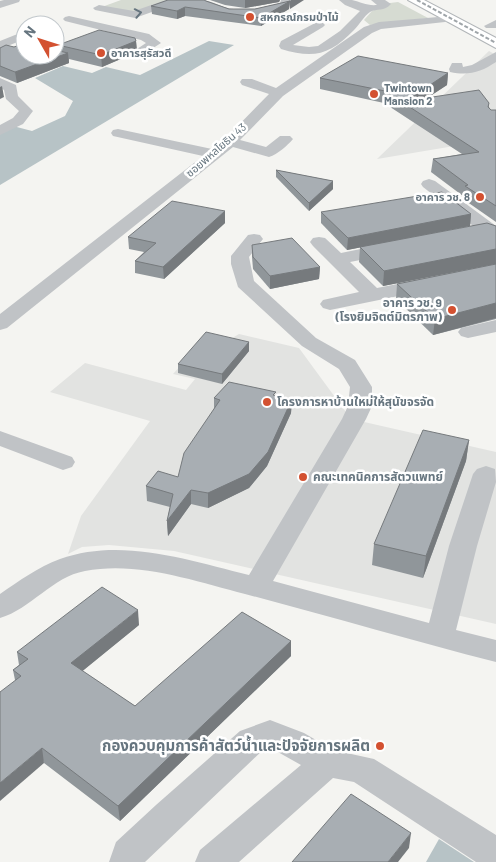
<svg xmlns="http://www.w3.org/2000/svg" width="496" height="862" viewBox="0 0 496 862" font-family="Barlow,'Noto Sans Thai',sans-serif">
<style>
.built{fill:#e2e3e1}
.green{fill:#d6dbd2}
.water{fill:#b7c3c6}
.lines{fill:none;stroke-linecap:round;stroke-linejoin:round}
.major-casing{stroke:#b1b5b8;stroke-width:2}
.minor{fill:#c0c3c6;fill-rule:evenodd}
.major{fill:#fff;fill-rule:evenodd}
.rail{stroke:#9fa5a9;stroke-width:2;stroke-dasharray:4 2;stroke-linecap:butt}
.wall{fill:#90969a}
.shaded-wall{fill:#767a7d}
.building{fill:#a8aeb3;stroke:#767a7d}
.oneway{stroke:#66757f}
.poi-dot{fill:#d35131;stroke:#fff;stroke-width:2}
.labels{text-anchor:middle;stroke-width:5;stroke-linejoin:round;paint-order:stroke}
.far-poi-label{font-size:11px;font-weight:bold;fill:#66757f;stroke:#fff;text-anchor:start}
.far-street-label{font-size:11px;fill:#66757f;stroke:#fff}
.poi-label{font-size:12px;font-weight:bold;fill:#66757f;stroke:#fff;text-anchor:start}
.near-poi-label{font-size:15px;font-weight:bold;fill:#66757f;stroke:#fff;text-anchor:end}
</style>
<rect width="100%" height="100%" fill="#f4f4f1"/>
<g class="built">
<path d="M489,51L496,55V139L377,159Z"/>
<path d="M239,334L299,348L351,419L496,452V624L174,551L109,545L82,547L68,554L81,516L150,421L50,392L85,363L186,390L195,379L173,374L204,340L222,344Z"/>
</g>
<g class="green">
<path d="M121,0H176L135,15L99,8Z"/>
<path d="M398,2L428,18L370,25L364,20L372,11L381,7L382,4Z"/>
</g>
<g class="water">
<path d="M209,41L234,45L0,185V131L13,126L32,131L65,116L73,101L35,78L63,66L92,73L106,67L140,75Z"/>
<path d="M439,839L474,862H426Z"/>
</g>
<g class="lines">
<g class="major-casing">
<path id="major" d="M408,0H424L496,38V48Z"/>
</g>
<g class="minor">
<path d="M4,0H20L19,2L0,8V1Z"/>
<path d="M166,0H181L180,2L135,18L95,10L93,8L99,5L134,11Z"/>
<path d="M198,0C210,0 213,3 224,7C242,12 263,9 280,3L281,0H291L289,7C263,17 219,24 198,0Z"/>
<path d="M339,0C343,0 348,0 352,0C361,2 367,6 377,5L371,0H385L391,4C384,12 377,8 370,12C364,16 359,25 354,30C330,55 314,59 281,49L279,46L281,41L319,21L323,23L325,25L323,27L293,45L309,47L318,46L340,31L360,11L345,5Z"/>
<path d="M69,16L149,34L161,43L147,52H139L137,49L146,43L141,40L65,21L63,19L65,17Z"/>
<path d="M450,16L456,19L454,21L381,29L372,33L283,96L240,140L266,147L280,136H290L293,139C287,146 278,154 269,157L233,147L7,328L0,330V314L203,156L113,136L111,133L113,130L118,129L212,149L225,139L269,94L242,85L240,82L242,79H252L276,88L364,27L379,22Z"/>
<path d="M496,20V28H486L484,26Z"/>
<path d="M25,31V39L0,49V41Z"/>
<path d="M496,52V62C481,72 469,76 450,72L449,69L452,63H462L463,67L472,65Z"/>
<path d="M0,78L16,85L18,96L33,111L23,124L0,135V125L13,118L19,111L6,99L4,90L0,87Z"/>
<path d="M429,179L435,181L496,226V240L490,239L423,187L421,184L423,181Z"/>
<path d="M254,234L260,235L263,239L249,257L254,281L316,338L355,360L372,387V406L366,419L273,581L429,623L449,546L473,474L477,469L486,466L495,469L496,482L477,546L456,630L496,640V662C412,641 329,616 245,594C194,581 138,561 85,571C52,577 31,609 0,618V594C19,581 38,567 60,559C121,537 188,560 249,575L342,419L348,406L350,387L339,369L302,346L238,287L231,264V256L248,235Z"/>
<path d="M319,237L325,238L341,253L390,243L396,245L399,249L396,253L350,262L377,288L428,278L435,280L438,284L435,288L428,290L330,310L323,308L320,304L323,300L359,292L313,246L310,242L313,238Z"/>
<path d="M496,320V332L468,338L461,336L458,332L461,328Z"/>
<path d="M0,431L72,457L75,462L72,467L63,470L0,446Z"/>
<path d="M270,720L304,733L333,750L374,759L496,835V862H476L354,782L333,778L239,862H195L200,850L301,765L269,747L264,749L145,862H109L116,842L156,805L240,731Z"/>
</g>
<use href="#major" class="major"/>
<path class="rail" d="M417,0L496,43"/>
</g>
<g class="wall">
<path d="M210,0H280L279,2L273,3L245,8L225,5Z"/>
<path d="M206,1L229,9H255L290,1L289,9L261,26L185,16L177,19L152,14L151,6Z"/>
<path d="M136,41L137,52L102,67L69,59V63L17,83L0,76V48L58,51V45Z"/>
<path d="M448,73L447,85L427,98L489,103V107L491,110H496V222L463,199V196L431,172L433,159L462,154L384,103L320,89V78Z"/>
<path d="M276,170L333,181V189L309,211L276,177Z"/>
<path d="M225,211V223L164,279L135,273V261L144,252L129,249L128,237Z"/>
<path d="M321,212L471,214L470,226L347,250L321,223Z"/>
<path d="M496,226V264L383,286L359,262L360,247Z"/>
<path d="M252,245L320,267L319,279L270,289L253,269L252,257Z"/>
<path d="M496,264V319L433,335L396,299L397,284Z"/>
<path d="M249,342V351L222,384L178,373V364Z"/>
<path d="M276,396L292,399L291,413L267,466L249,488L208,508L191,504L168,536L167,521L170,507L147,501L146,486L178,477L214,410V398Z"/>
<path d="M469,440L466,461L423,578L372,565L374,544Z"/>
<path d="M139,625L82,671L135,706L291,641V656L120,821L44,763L15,680L13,670L19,665L17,652Z"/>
</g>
<g class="shaded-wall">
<path d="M245,0H280L279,2L273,3L245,8Z"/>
<path d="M291,0H304L290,9V1Z"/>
<path d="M290,1L289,9L261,26V18Z"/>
<path d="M185,7V16L177,19V11Z"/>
<path d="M136,41L137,52L102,67L101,55Z"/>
<path d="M68,53L69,63L17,83L15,72Z"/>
<path d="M448,73L447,85L412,108L406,101Z"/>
<path d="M2,86L4,97L0,99V87Z"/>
<path d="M333,181V189L309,211V203Z"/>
<path d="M225,211V223L164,279L163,267Z"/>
<path d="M471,214L470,226L347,250L348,238Z"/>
<path d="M496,249V264L383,286L384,271Z"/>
<path d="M320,267L319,279L270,289V276Z"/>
<path d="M496,303V318L433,335L435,319Z"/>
<path d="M249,342V351L222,384V374Z"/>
<path d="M292,399L291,413L267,466L249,488L208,508V493Z"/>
<path d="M469,440L466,461L423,578L426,556Z"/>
<path d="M191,490V504L168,536L167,521Z"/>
<path d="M138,610L139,625L74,678L71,663Z"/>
<path d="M291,641V656L120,821L118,806Z"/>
<path d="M42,748L44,763L0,801V783Z"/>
<path d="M411,833L409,848L398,862H388Z"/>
</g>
<g class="building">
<path d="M168,0H204L206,1L229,9H255L290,1L261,18L185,7L177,11L151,6Z"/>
<path d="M99,30L135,38L136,41L101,55L58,45Z"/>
<path d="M25,43V55H55V50L68,53L15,72L0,66V48L6,45L14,47Z"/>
<path d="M358,56L448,73L406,101L479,90L489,103L488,107L491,110H496V206L465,186L468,185L433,159L479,152L385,91L320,78Z"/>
<path d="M276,170L333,181L309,203Z"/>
<path d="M442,192L471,214L348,238L321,212Z"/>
<path d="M172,201L225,211L163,267L135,261L156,243L128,237Z"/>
<path d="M487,223L496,226V249L384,271L360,247Z"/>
<path d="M292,238L320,267L270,276L253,257L252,245Z"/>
<path d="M496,264V303L435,319L397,284Z"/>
<path d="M206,332L249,342L222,374L178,364Z"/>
<path d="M229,382L276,392L273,395L292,399L268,452L249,474L208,493L191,490L167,521L173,494L146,486L158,471L178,477L184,453L220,400L214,398Z"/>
<path d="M423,430L469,440L426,556L374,544Z"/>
<path d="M102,587L138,610L71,663L135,706L242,612L291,641L118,806L42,748L0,783V692L21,676L13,670L28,659L17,652Z"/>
<path d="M351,794L411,833L388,862H292Z"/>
</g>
<defs><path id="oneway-chevron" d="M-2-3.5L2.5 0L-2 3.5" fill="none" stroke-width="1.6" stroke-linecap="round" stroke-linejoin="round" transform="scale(1.25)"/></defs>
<use class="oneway" href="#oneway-chevron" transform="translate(138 13) rotate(-11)"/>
<g class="poi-dot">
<circle cx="250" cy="17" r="5"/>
<circle cx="101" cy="53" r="5"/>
<circle cx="374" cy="94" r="5"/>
<circle cx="480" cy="197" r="5"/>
<circle cx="452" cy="310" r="5"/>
<circle cx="267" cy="402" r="5"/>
<circle cx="303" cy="477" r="5"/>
<circle cx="380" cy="746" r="5"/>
</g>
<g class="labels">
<g class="far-poi-label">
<text x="260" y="21">สหกรณ์กรมป่าไม้</text>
<text x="111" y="57">อาคารสุรัสวดี</text>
<text x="384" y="92">Twintown<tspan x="384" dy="13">Mansion 2</tspan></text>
<text x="470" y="201" text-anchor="end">อาคาร วช. 8</text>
</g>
<g class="far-street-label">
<text transform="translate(216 150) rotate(-41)" y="4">ซอยพหลโยธิน 43</text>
</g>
<g class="poi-label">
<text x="442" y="307" text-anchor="end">อาคาร วช. 9<tspan x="442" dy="14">(โรงยิมจิตต์มิตรภาพ)</tspan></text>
<text x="277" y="406">โครงการหาบ้านใหม่ให้สุนัขจรจัด</text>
<text x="313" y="481">คณะเทคนิคการสัตวแพทย์</text>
</g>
<g class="near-poi-label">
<text x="370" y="751">กองควบคุมการค้าสัตว์น้ำและปัจจัยการผลิต</text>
</g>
</g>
<g transform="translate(40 40) rotate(309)"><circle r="24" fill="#ffffff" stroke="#c2c8cc"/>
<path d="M0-4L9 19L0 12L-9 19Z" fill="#d35131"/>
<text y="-8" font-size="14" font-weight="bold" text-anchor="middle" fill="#66757f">N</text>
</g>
</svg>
